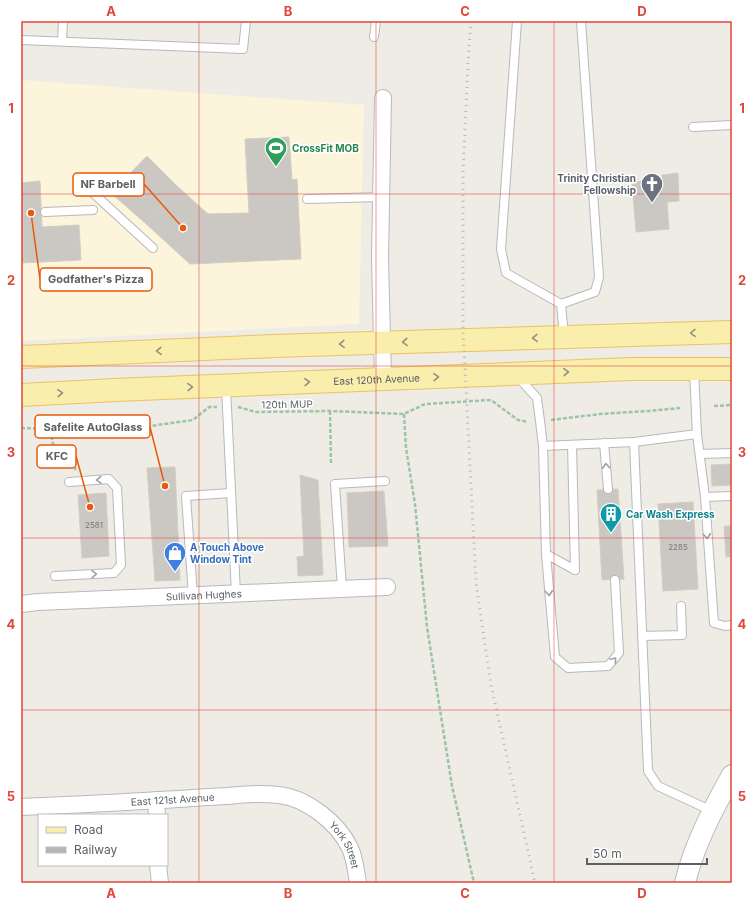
<svg xmlns="http://www.w3.org/2000/svg" width="753" height="904" viewBox="0 0 753 904" font-family="Inter,sans-serif">
<style>
.commercial{fill:#fcf4db}
.building{fill:#cbc8c3;stroke:#d2cdc3}
.lines{fill:none;stroke-linecap:round;stroke-linejoin:round}
.service-casing{stroke:#b6b9bd;stroke-width:10}
.minor-casing{stroke:#b6b9bd;stroke-width:18}
.tertiary-casing{stroke:#b6b9bd;stroke-width:22}
.primary-casing{stroke:#e9c362;stroke-width:24}
.path{stroke:#9cc4a7;stroke-width:2.5;stroke-dasharray:4 2;stroke-linecap:butt}
.service{stroke:#fff;stroke-width:8}
.minor{stroke:#fff;stroke-width:16}
.tertiary{stroke:#fff;stroke-width:20}
.primary{stroke:#faeead;stroke-width:22}
.rail{stroke:#b4b5b5;stroke-width:3;stroke-dasharray:1 5;stroke-linecap:butt}
.oneway{stroke:#93917e}
.oneway2{stroke:#9d9fa2}
.grid{fill:none;stroke:#df4639;stroke-width:1;stroke-opacity:0.55}
.labels{text-anchor:middle;stroke-width:3;stroke-linejoin:round;paint-order:stroke}
.number-label{font-size:8px;fill:#78797c}
.leisure-label{font-size:10px;font-weight:bold;fill:#27864d;stroke:#fff;text-anchor:start}
.worship-label{font-size:10px;font-weight:bold;fill:#5b616d;stroke:#fff;text-anchor:end}
.street-label{font-size:10px;fill:#5c5f64;stroke:#fff}
.culture-label{font-size:10px;font-weight:bold;fill:#0d838f;stroke:#fff;text-anchor:start}
.shop-label{font-size:10px;font-weight:bold;fill:#366cbe;stroke:#fff;text-anchor:start}
.leader{fill:none;stroke:#e8590c;stroke-width:1.5}
.callout-dot{fill:#e8590c;stroke:#fff;stroke-width:1.5}
.callout{fill:#fff;stroke:#e8590c;stroke-width:1.5}
.callout-label{font-size:11px;text-anchor:middle;font-weight:bold;fill:#5c5f64}
.neatline{fill:none;stroke:#df4639;stroke-width:1.5}
.grid-label{font-size:13px;text-anchor:middle;font-weight:bold;fill:#df4639}
</style>
<rect width="100%" height="100%" fill="#eeece4"/>
<path class="commercial" d="M21,80L364,105L359,324L21,341Z"/>
<g class="building">
<path d="M289,137L292,180L297,179L301,259L190,264L144,222L178,187L208,214L249,213L245,139Z"/>
<path d="M147,156L178,187L144,222L111,193Z"/>
<path d="M678,173L679,201L667,202L669,229L636,232L632,182L663,180L662,175Z"/>
<path d="M40,181L42,227L79,225L81,260L21,263V183Z"/>
<path d="M732,464V485L712,486L711,465Z"/>
<path d="M175,467L180,580L155,581L147,468Z"/>
<path d="M300,475L318,480L323,575L298,576L297,557L304,556Z"/>
<path d="M618,489L624,579L602,580L597,490Z"/>
<path d="M384,491L388,546L349,547L347,493Z"/>
<path d="M106,493L109,556L82,558L78,495Z"/>
<path d="M693,502L698,589L663,591L658,504Z"/>
<path d="M724,526H732V556L726,557Z"/>
</g>
<g class="lines">
<g class="service-casing">
<g id="service">
<path d="M517,21L501,249L506,273L561,304L564,336"/>
<path d="M374,37L376,21"/>
<path d="M21,40L243,49L246,21"/>
<path d="M62,41L63,21"/>
<path d="M693,127L732,125"/>
<path d="M93,193L153,248"/>
<path d="M307,199L381,197"/>
<path d="M45,212L93,210"/>
<path d="M561,304L595,292L599,277L581,21"/>
<path d="M694,370L697,434L634,442L648,771L658,786L712,811"/>
<path d="M517,376L537,398L540,421L543,446L546,554L555,657L568,668L608,666L619,653L615,580"/>
<path d="M226,387L236,594"/>
<path d="M697,434L705,497L732,496"/>
<path d="M604,443L608,489"/>
<path d="M572,445L575,570"/>
<path d="M543,446L634,442"/>
<path d="M700,454L732,453"/>
<path d="M705,497L714,623L725,626L732,625"/>
<path d="M546,554L575,570"/>
<path d="M55,576L114,573L121,565L117,488L109,479L69,482"/>
<path d="M342,589L335,484L385,481"/>
<path d="M193,596L186,496L231,493"/>
<path d="M642,636L682,635L681,606"/>
</g>
</g>
<g class="minor-casing">
<g id="minor">
<path d="M383,98L380,258L383,379"/>
<path id="s1" d="M21,604L38,602L387,587"/>
<path d="M156,800L157,815"/>
<path id="s2" d="M21,807C68,805 114,803 161,800C183,799 205,797 228,796C245,794 262,793 279,795C307,798 338,823 350,848C355,859 356,871 358,883"/>
<path d="M158,865L160,883"/>
</g>
</g>
<g class="tertiary-casing">
<path id="tertiary" d="M685,883C694,845 713,809 732,775"/>
</g>
<g class="primary-casing">
<g id="primary">
<path d="M21,357L274,346L732,332"/>
<path id="s3" d="M21,395L115,390L631,369H732"/>
</g>
</g>
<g class="path">
<path d="M714,406L732,405"/>
<path d="M238,407L256,412L330,411L404,414L425,404L491,400L518,420L528,422"/>
<path d="M330,411L331,464"/>
<path d="M404,414L406,448L415,504L427,627L452,786L474,883"/>
<path d="M551,420L600,414L648,411L680,408"/>
<path d="M21,428L115,431L193,420L209,407H217"/>
<path d="M51,430L54,451L69,459L76,470"/>
</g>
<use href="#service" class="service"/>
<use href="#minor" class="minor"/>
<use href="#tertiary" class="tertiary"/>
<use href="#primary" class="primary"/>
<path class="rail" d="M471,21L468,63L463,173V330L476,583L491,685L535,883"/>
</g>
<defs><path id="oneway-chevron" d="M-2-3.5L2.5 0L-2 3.5" fill="none" stroke-width="1.6" stroke-linecap="round" stroke-linejoin="round"/></defs>
<g class="oneway">
<use href="#oneway-chevron" transform="translate(693 333) rotate(178)"/>
<use href="#oneway-chevron" transform="translate(535 338) rotate(178)"/>
<use href="#oneway-chevron" transform="translate(405 342) rotate(178)"/>
<use href="#oneway-chevron" transform="translate(342 344) rotate(178)"/>
<use href="#oneway-chevron" transform="translate(159 351) rotate(177)"/>
<use href="#oneway-chevron" transform="translate(566 372) rotate(-2)"/>
<use href="#oneway-chevron" transform="translate(436 377) rotate(-2)"/>
<use href="#oneway-chevron" transform="translate(307 382) rotate(-2)"/>
<use href="#oneway-chevron" transform="translate(190 387) rotate(-2)"/>
<use href="#oneway-chevron" transform="translate(60 393) rotate(-4)"/>
</g>
<g class="oneway2">
<use href="#oneway-chevron" transform="translate(606 466) rotate(-95)"/>
<use href="#oneway-chevron" transform="translate(99 480) rotate(176)"/>
<use href="#oneway-chevron" transform="translate(707 536) rotate(86)"/>
<use href="#oneway-chevron" transform="translate(94 574) rotate(-3)"/>
<use href="#oneway-chevron" transform="translate(549 593) rotate(85)"/>
<use href="#oneway-chevron" transform="translate(614 660) rotate(-50)"/>
</g>
<path class="grid" d="M199,21V883M376,21V883M554,21V883M21,194H732M21,366H732M21,538H732M21,710H732"/>
<defs>
<g id="stadium-pin" transform="scale(1.15)"><path d="M0 17L-7.5 6A9.5 9.5 0 1 1 7.5 6Z" fill="#2e9e5b" stroke="#fff"/><path d="M0-5a6.5 5 0 1 0 0 10a6.5 5 0 1 0 0-10ZM-3.5-1.8h7v3.6h-7Z" fill="#fff"/></g>
<g id="church-pin" transform="scale(1.15)"><path d="M0 17L-7.5 6A9.5 9.5 0 1 1 7.5 6Z" fill="#6b7280" stroke="#fff"/><path d="M-1.2-6h2.4v3.5h3.3v2.4h-3.3V6h-2.4V-.1h-3.3v-2.4h3.3Z" fill="#fff"/></g>
<g id="building-pin" transform="scale(1.15)"><path d="M0 17L-7.5 6A9.5 9.5 0 1 1 7.5 6Z" fill="#0f9aa8" stroke="#fff"/><path d="M-4-6H4V6H1V3H-1V6H-4ZM-2.5-4.3h1.7v1.8h-1.7ZM.8-4.3h1.7v1.8H.8ZM-2.5-1h1.7V.8h-1.7ZM.8-1h1.7V.8H.8Z" fill="#fff"/></g>
<g id="shop-pin" transform="scale(1.15)"><path d="M0 17L-7.5 6A9.5 9.5 0 1 1 7.5 6Z" fill="#3f7fe0" stroke="#fff"/><path d="M-5-2.5h2.3a2.7 3.5 0 0 1 5.4 0H5L5.5 6h-11ZM-1.5-2.5h3a1.5 2.3 0 0 0-3 0Z" fill="#fff"/></g>
</defs>
<g fill-rule="evenodd">
<use href="#stadium-pin" x="276" y="148"/>
<use href="#church-pin" x="652" y="184"/>
<use href="#building-pin" x="611" y="514"/>
<use href="#shop-pin" x="175" y="553"/>
</g>
<g class="labels">
<g class="number-label">
<text x="94" y="528">2581</text>
<text x="678" y="550">2285</text>
</g>
<g class="leisure-label">
<text x="292" y="152">CrossFit MOB</text>
</g>
<g class="worship-label">
<text x="636" y="182">Trinity Christian<tspan x="636" dy="12">Fellowship</tspan></text>
</g>
<g class="street-label">
<text dy="4" stroke="none"><textPath href="#s3" startOffset="356">East 120th Avenue</textPath></text>
<text transform="translate(287 404) rotate(-1)" y="4">120th MUP</text>
<text dy="4" stroke="none"><textPath href="#s1" startOffset="183">Sullivan Hughes</textPath></text>
<text dy="4" stroke="none"><textPath href="#s2" startOffset="152">East 121st Avenue</textPath></text>
<text dy="4" stroke="none"><textPath href="#s2" startOffset="345">York Street</textPath></text>
</g>
<g class="culture-label">
<text x="626" y="518">Car Wash Express</text>
</g>
<g class="shop-label">
<text x="190" y="551">A Touch Above<tspan x="190" dy="12">Window Tint</tspan></text>
</g>
</g>
<path class="leader" d="M183 228L144 184M31 213L40 279M165 486L150 427M90 507L76 456"/>
<g class="callout-dot">
<circle cx="183" cy="228" r="4"/>
<circle cx="31" cy="213" r="4"/>
<circle cx="165" cy="486" r="4"/>
<circle cx="90" cy="507" r="4"/>
</g>
<g class="callout">
<rect x="73" y="173" width="71" height="23" rx="4"/>
<rect x="40" y="268" width="112" height="23" rx="4"/>
<rect x="35" y="415" width="115" height="23" rx="4"/>
<rect x="37" y="445" width="39" height="23" rx="4"/>
</g>
<g class="callout-label">
<text x="108" y="188">NF Barbell</text>
<text x="96" y="283">Godfather's Pizza</text>
<text x="93" y="431">Safelite AutoGlass</text>
<text x="57" y="460">KFC</text>
</g>
<rect width="753" height="904" fill="none" stroke="#ffffff" stroke-width="44"/>
<rect x="38" y="814" width="130" height="52" fill="#ffffff" stroke="#bebfc1"/>
<rect x="46" y="827" width="20" height="6" fill="#faeead" stroke="#bebfc1"/>
<text x="74" y="834" font-size="12" fill="#5c5f64">Road</text>
<rect x="46" y="847" width="20" height="6" fill="#b4b5b5" stroke="#bebfc1"/>
<text x="74" y="854" font-size="12" fill="#5c5f64">Railway</text>
<path d="M587 858v6h120v-6" fill="none" stroke="#5c5f64" stroke-width="2"/>
<text x="593" y="858" font-size="12" fill="#5c5f64" stroke="#ffffff" stroke-width="3" paint-order="stroke">50 m</text>
<rect x="22" y="22" width="709" height="860" class="neatline"/>
<g class="grid-label">
<text x="111" y="16">A</text>
<text x="288" y="16">B</text>
<text x="465" y="16">C</text>
<text x="642" y="16">D</text>
<text x="11" y="113">1</text>
<text x="742" y="113">1</text>
<text x="11" y="285">2</text>
<text x="742" y="285">2</text>
<text x="11" y="457">3</text>
<text x="742" y="457">3</text>
<text x="11" y="629">4</text>
<text x="742" y="629">4</text>
<text x="11" y="801">5</text>
<text x="742" y="801">5</text>
<text x="111" y="898">A</text>
<text x="288" y="898">B</text>
<text x="465" y="898">C</text>
<text x="642" y="898">D</text>
</g>
</svg>
